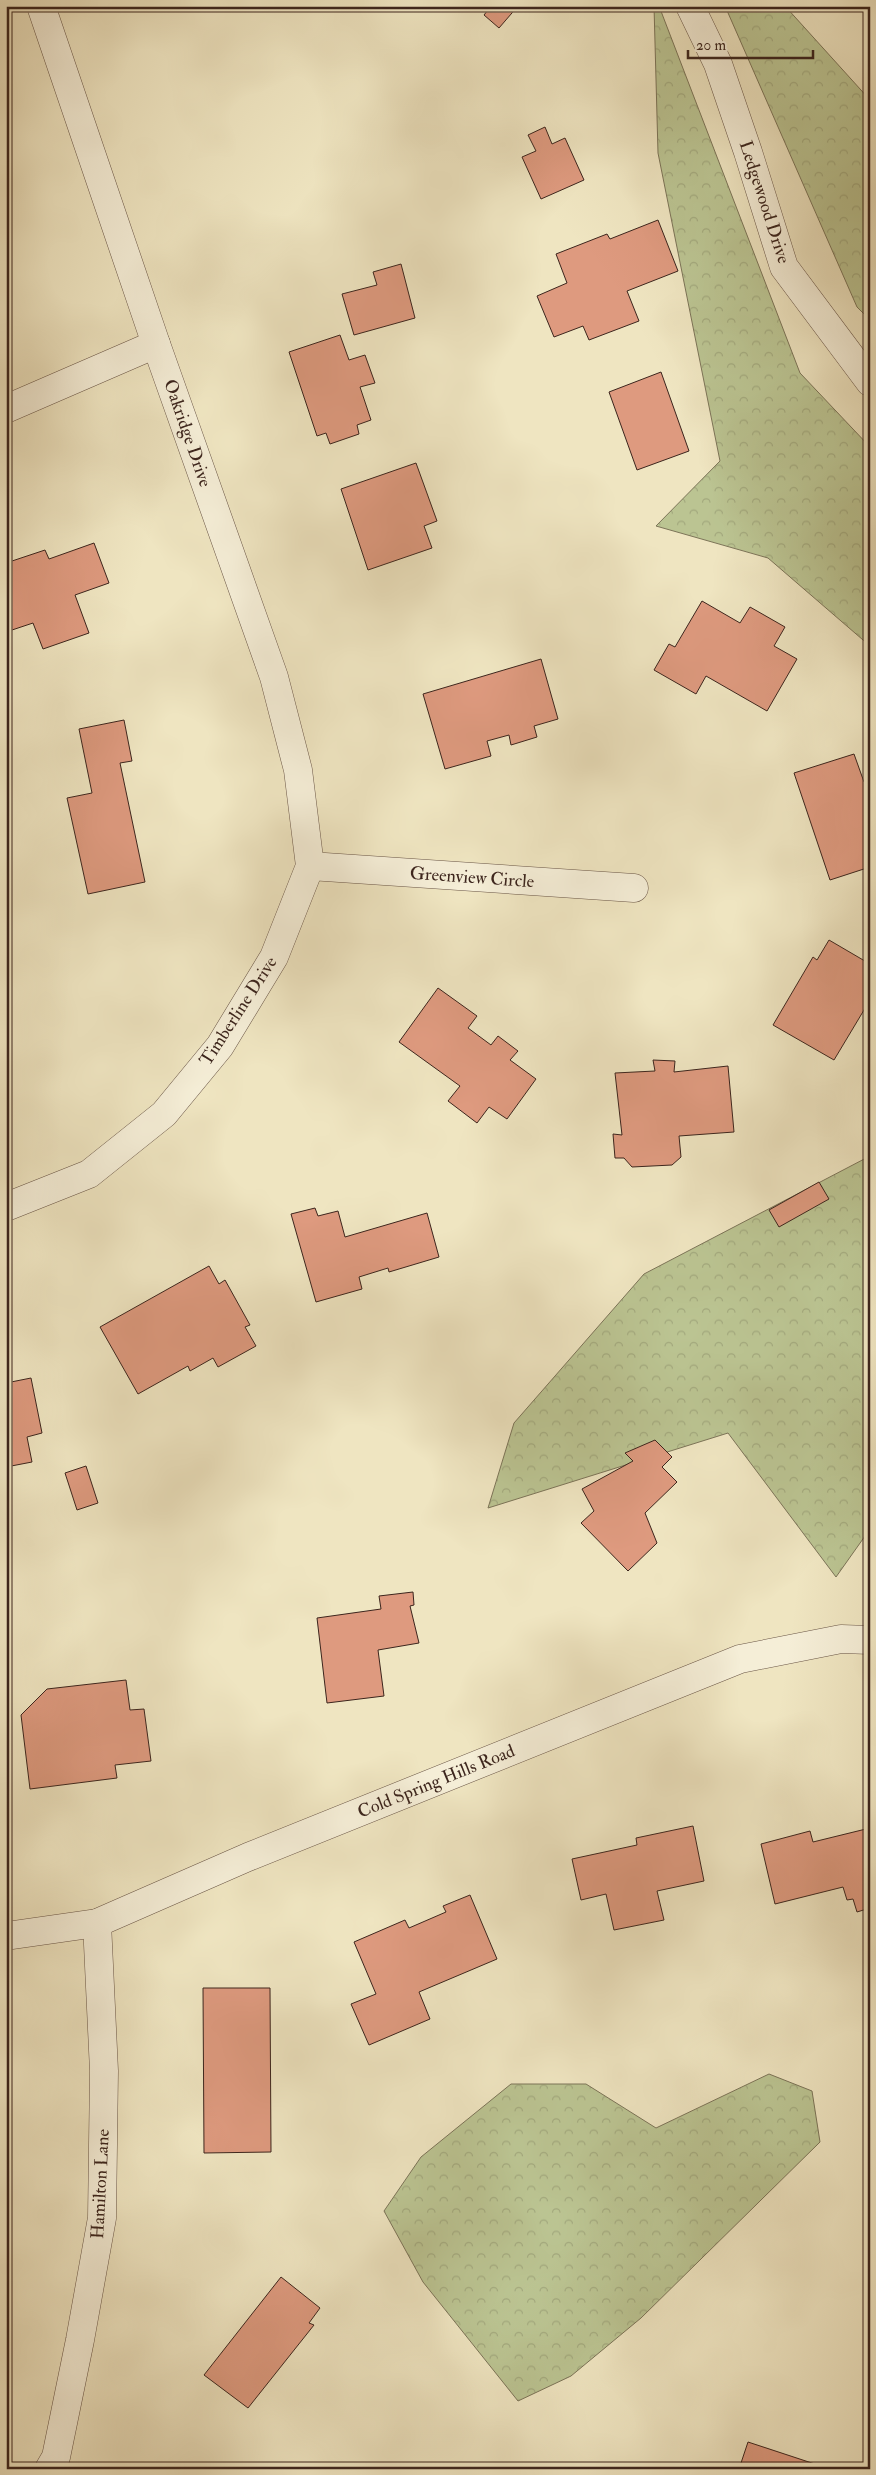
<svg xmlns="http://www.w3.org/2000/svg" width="876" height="2475" viewBox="0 0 876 2475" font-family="'IM FELL Double Pica',serif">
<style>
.forest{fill:url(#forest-crowns);stroke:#7c7458}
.building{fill:#de9a7f;stroke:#3c251d}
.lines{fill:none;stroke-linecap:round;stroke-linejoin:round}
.minor-casing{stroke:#695546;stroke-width:29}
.tertiary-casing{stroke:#695546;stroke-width:29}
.minor{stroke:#f5eed7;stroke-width:28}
.tertiary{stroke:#f5eed7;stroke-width:28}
.labels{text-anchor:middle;stroke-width:4.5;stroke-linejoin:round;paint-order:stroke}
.street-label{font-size:18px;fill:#3c251d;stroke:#f5eed7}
</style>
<defs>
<pattern id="forest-crowns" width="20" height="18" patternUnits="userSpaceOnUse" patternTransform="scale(1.25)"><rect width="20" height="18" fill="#bbc492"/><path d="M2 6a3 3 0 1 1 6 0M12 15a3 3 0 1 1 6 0" fill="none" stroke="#a2a87d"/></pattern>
</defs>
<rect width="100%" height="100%" fill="#efe5c1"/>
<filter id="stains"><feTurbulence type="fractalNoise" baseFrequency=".004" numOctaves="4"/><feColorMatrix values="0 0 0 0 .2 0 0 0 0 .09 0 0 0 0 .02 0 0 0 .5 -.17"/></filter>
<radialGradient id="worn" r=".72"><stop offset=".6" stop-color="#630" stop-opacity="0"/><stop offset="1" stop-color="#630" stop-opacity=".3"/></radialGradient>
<g class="forest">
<path d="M654,6H659L800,373L870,447V646L768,558L656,526L720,461L658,153Z"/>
<path d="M725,6H785L870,100V320L857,307Z"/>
<path d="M870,1156V1529L836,1577L728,1433L488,1508L514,1423L644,1274Z"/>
<path d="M769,2074L812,2091L820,2142L641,2318L571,2376L518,2401L423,2282L384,2211L421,2157L511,2084H586L656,2128Z"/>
</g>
<g class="building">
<path d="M491,6H518L499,28L484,15Z"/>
<path d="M545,127L552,144L565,138L584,180L541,199L522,157L536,151L528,135Z"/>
<path d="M658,220L678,271L627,291L639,321L589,340L583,326L554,337L537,296L567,283L556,254L607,234L610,239Z"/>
<path d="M401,264L415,318L354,335L342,294L377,285L373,272Z"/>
<path d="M340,335L349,360L365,355L375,383L360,387L371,420L357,425L359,434L330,444L326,433L317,436L289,352Z"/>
<path d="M661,372L689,451L637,470L609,392Z"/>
<path d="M416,463L437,521L424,526L432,548L368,570L341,489Z"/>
<path d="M94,543L109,583L75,595L89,633L43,649L33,623L6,632V563L45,550L49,559Z"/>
<path d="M702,601L740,623L750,607L785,627L774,646L797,659L767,711L706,676L696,694L654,670L669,644L675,647Z"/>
<path d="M541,659L558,719L534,726L537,737L511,745L509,735L487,741L491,756L445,769L423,694Z"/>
<path d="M124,720L132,761L120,763L145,882L88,894L67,798L92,793L79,729Z"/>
<path d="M854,754L864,782L870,779V867L830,880L794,773Z"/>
<path d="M829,940L870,964V1000L834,1060L773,1025L813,957L817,960Z"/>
<path d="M438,988L477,1016L468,1028L491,1045L498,1036L518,1051L510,1060L536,1079L507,1119L489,1107L477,1123L448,1101L460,1086L399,1042Z"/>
<path d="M653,1060L675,1061L674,1072L728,1066L734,1132L679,1136L681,1157L672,1165L632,1167L624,1158H615L613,1134L622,1135L615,1073L655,1071Z"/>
<path d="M819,1182L829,1199L779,1227L769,1210Z"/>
<path d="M315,1208L318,1216L338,1211L345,1237L427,1213L439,1257L389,1272L388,1268L359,1277L362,1289L316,1302L291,1214Z"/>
<path d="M209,1266L219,1284L225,1280L250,1325L245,1327L256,1346L218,1367L213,1358L190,1371L188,1366L138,1394L100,1327Z"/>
<path d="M31,1378L42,1433L27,1437L32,1462L6,1467V1383Z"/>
<path d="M655,1440L672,1457L662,1467L677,1482L645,1513L657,1543L628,1571L581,1523L594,1511L582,1489L633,1461L625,1453Z"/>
<path d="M86,1466L98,1503L77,1510L65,1473Z"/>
<path d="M413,1592L414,1605L410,1606L419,1643L378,1650L384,1696L327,1703L317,1618L381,1609L379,1596Z"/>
<path d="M126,1680L130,1710L144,1709L151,1761L115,1765L117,1778L30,1789L21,1715L47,1689Z"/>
<path d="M693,1826L704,1881L657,1891L664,1920L614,1930L606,1894L581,1900L572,1859L637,1845L636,1838Z"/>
<path d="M870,1828V1908L857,1912L853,1899L847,1900L843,1887L775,1904L761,1844L810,1831L813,1842Z"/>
<path d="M470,1895L497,1959L419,1992L430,2019L369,2045L351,2004L376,1994L354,1942L405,1920L409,1928L446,1912L443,1906Z"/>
<path d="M203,1988H270L271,2152L204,2153Z"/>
<path d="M281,2277L320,2308L309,2323L314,2325L248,2408L204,2375Z"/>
<path d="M748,2442L830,2469H739Z"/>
</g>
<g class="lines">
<g class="minor-casing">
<g id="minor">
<path d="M690,6L718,64L748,152L784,267L870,382"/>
<path d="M6,409L156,344"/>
<path d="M310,866L634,888"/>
<path d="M6,1207L89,1174L164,1114L220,1046L274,957L310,866L298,770L274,677L156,344L41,6"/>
<path d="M49,2469L56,2457L80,2340L102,2218L104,2071L97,1923"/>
</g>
</g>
<g class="tertiary-casing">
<path id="tertiary" d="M6,1936L97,1923L248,1857L740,1659L841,1639L870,1640"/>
</g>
<use href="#minor" class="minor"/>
<use href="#tertiary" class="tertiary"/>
</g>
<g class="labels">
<g class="street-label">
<text transform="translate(765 202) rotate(72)" y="6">Ledgewood Drive</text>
<text transform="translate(188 433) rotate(71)" y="6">Oakridge Drive</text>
<text transform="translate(472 877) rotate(4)" y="6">Greenview Circle</text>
<text transform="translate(238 1011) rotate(-57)" y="6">Timberline Drive</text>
<text transform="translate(436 1781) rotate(-22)" y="6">Cold Spring Hills Road</text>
<text transform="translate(100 2184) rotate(-87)" y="6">Hamilton Lane</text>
</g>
</g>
<rect width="876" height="2475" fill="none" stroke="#efe5c1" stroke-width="25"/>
<rect x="8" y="8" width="861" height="2460" fill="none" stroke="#3c251d" stroke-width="2.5"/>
<rect x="12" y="12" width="851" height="2450" fill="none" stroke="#3c251d"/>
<path d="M688 50v8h125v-8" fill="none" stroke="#3c251d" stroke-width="2.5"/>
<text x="696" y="50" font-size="15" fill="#3c251d" stroke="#f5eed7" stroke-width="4" paint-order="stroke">20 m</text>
<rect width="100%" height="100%" filter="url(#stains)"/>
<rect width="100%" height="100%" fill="url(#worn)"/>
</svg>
